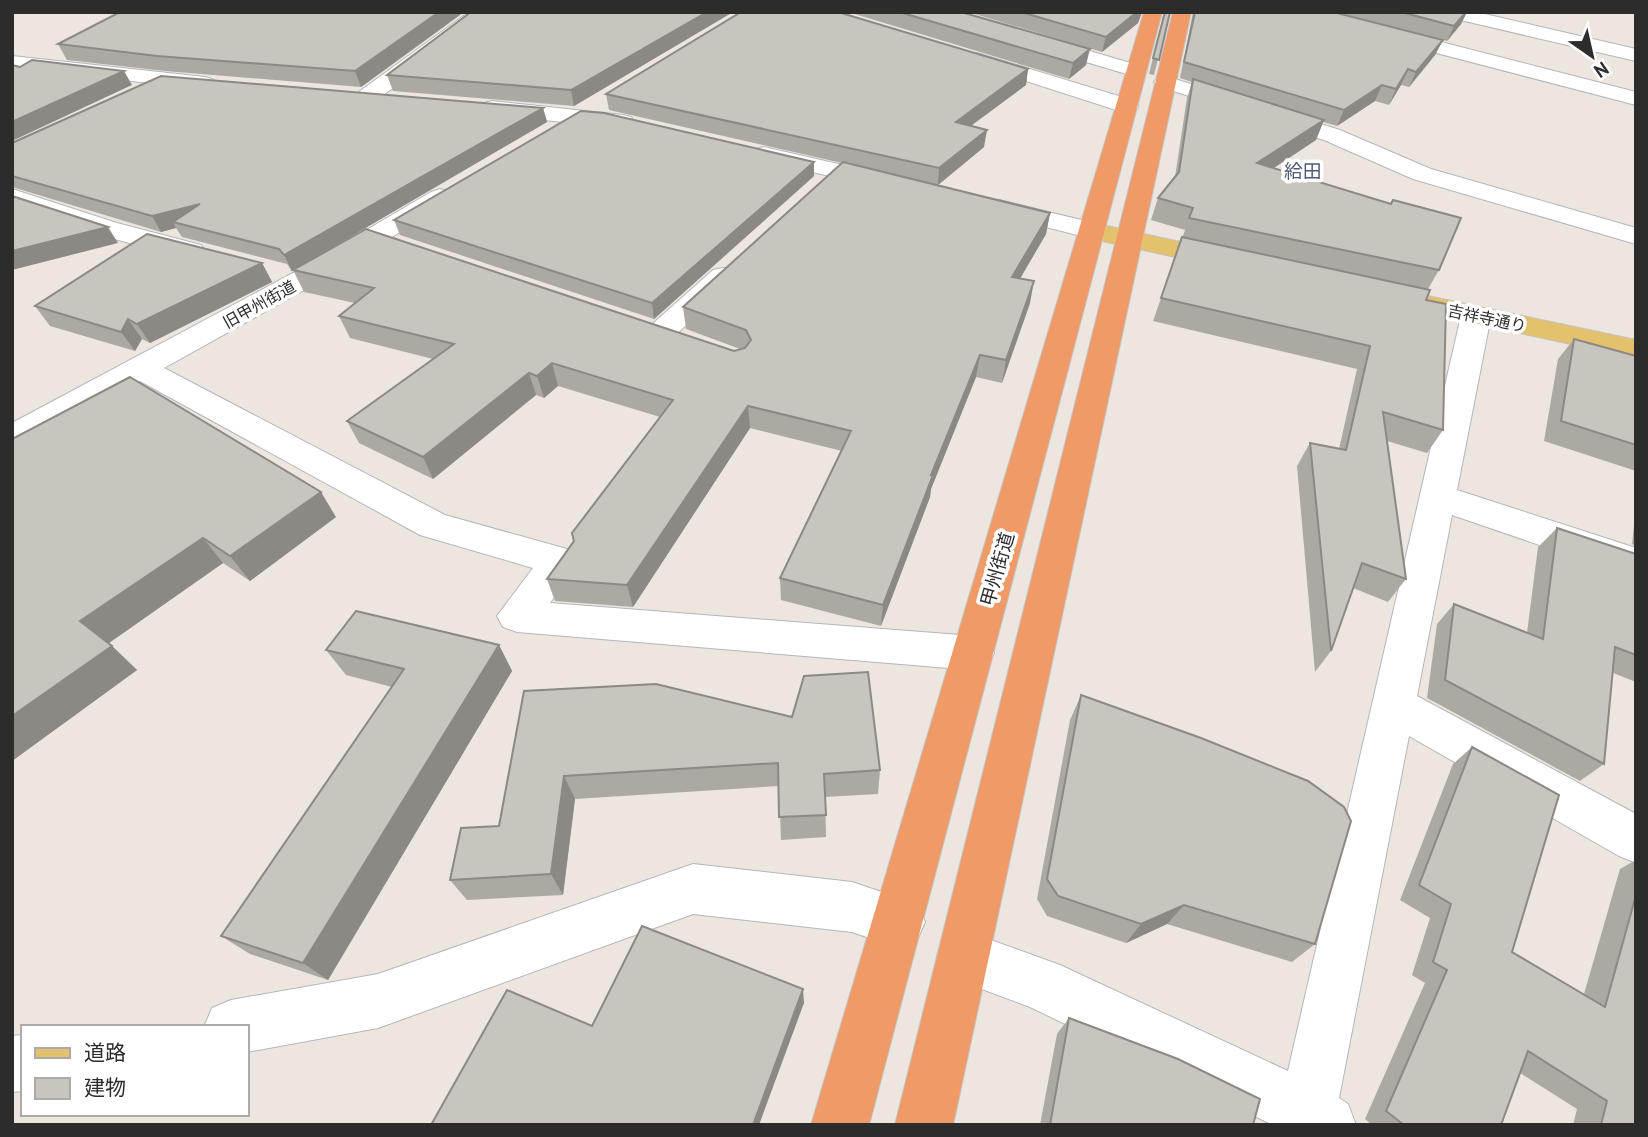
<svg xmlns="http://www.w3.org/2000/svg" width="1648" height="1137" viewBox="0 0 1648 1137" font-family="'PT Sans','Noto Sans JP',sans-serif">
<style>
.lines{fill:none;stroke-linecap:round;stroke-linejoin:round}
.minor-casing{stroke:#b3b6be;stroke-width:2}
.major-casing{stroke:#c4c4c4;stroke-width:2}
.highway-casing{stroke:#c4c4c4;stroke-width:2}
.minor{fill:#fff;fill-rule:evenodd}
.major{fill:#e4c16c;fill-rule:evenodd}
.highway{fill:#f09a67;fill-rule:evenodd}
.wall{fill:#aca9a3}
.shaded-wall{fill:#8c8985}
.building{fill:#c8c4be;stroke:#8c8985;stroke-width:2}
.labels{text-anchor:middle;stroke-width:7;stroke-linejoin:round;paint-order:stroke}
.far-street-label{font-size:16px;fill:#2c2c2c;stroke:#fff}
.far-quarter-label{font-size:19px;fill:#505978;stroke:#fff}
.street-label{font-size:19px;fill:#2c2c2c;stroke:#fff}
</style>
<rect width="100%" height="100%" fill="#ece6df"/>
<g class="lines">
<g class="minor-casing">
<g id="minor">
<path d="M469,12H490L376,101H360L357,96L360,91Z"/>
<path d="M928,12H958L1144,67L1147,71L1144,75H1130L930,16Z"/>
<path d="M1292,12H1324L1636,92V105L1294,16Z"/>
<path d="M1441,12H1476L1636,49V61L1443,16Z"/>
<path d="M977,53L1135,101L1138,106L1135,111H1119L970,63L967,59L970,55Z"/>
<path d="M12,56L205,77L212,79L216,83L212,87L205,89L12,68Z"/>
<path d="M1165,76L1340,130L1431,169L1636,228V244L1413,179L1324,140L1158,86L1154,82L1158,78Z"/>
<path d="M492,101L623,115L631,117L634,122L631,127L623,129L484,113L481,108L484,103Z"/>
<path d="M764,147L895,177L898,182L895,187L886,189L756,159L752,154L756,149Z"/>
<path d="M12,189L117,223L201,245L205,251L201,257L191,259L99,235L12,205Z"/>
<path d="M440,189L449,192L453,197L449,202L315,284L164,368L445,515L574,551L579,561L550,603L973,636L988,641L994,653L988,665L973,670L517,632L503,627L497,616L533,568L420,535L140,381L24,446L12,449V423L295,272L431,192Z"/>
<path d="M999,200L1102,225L1106,231L1102,237L1093,239L990,213L986,208L990,203Z"/>
<path d="M723,268L733,270L737,276L733,282L671,339L660,342L649,339L645,333L649,327L713,270Z"/>
<path d="M1476,307L1486,310L1491,316L1457,490L1636,548V578L1452,515L1417,696L1636,814V863L1619,856L1409,736L1339,1098L1348,1104L1356,1125H1273L1030,1007L944,975L937,956L944,937L963,930L1060,965L1288,1071L1461,316L1466,310Z"/>
<path d="M693,864L852,882L917,904L925,922L917,940L899,948L852,932L693,914L378,1028L247,1052V1027H204L212,1008L231,1000L378,974Z"/>
<path d="M23,1035V1091L12,1092V1036Z"/>
</g>
</g>
<g class="major-casing">
<g id="major">
<path d="M1093,223L1240,255L1244,261L1240,267L1230,269L1084,237L1080,231L1084,225Z"/>
<path d="M1395,289L1636,340V358L1385,304L1381,298L1385,292Z"/>
</g>
</g>
<g class="highway-casing">
<g id="highway">
<path d="M1144,12H1162L869,1125H811Z"/>
<path d="M1173,12H1191L953,1125H895Z"/>
</g>
</g>
<use href="#minor" class="minor"/>
<use href="#major" class="major"/>
<use href="#highway" class="highway"/>
</g>
<g class="wall">
<path d="M120,12H464L361,87L165,71L67,60L58,44Z"/>
<path d="M733,12L574,106L393,91L387,75Z"/>
<path d="M848,12H961L1086,65L1069,79Z"/>
<path d="M968,12H1142L1138,23L1102,52Z"/>
<path d="M1170,12L1154,75L1149,74L1164,13Z"/>
<path d="M1193,12H1333L1443,40L1435,55L1409,87L1401,85L1389,105L1375,101L1337,126L1323,122L1316,140L1274,168L1439,270L1428,289L1426,300L1443,430L1427,453L1387,441L1406,579L1388,602L1353,588L1331,651L1315,672L1297,466L1310,443L1339,449L1357,369L1153,321L1185,230L1151,220L1158,198L1175,177L1187,98L1192,82L1180,78Z"/>
<path d="M1336,12H1467L1461,24L1447,41Z"/>
<path d="M1028,69L1026,85L971,126L984,147L938,185L1050,213L1046,234L1020,279L1030,303L1002,383L976,377L931,489L930,497L881,626L781,600L780,578L842,451L750,428L633,607L555,601L547,579L660,417L558,386L544,398L536,395L433,479L359,443L347,421L433,359L350,338L339,316L355,303L304,292L293,270L292,271L287,264L182,237L176,228L161,232L12,187V143L543,108L547,122L310,260L734,351L740,349L686,329L683,307L842,163L609,110L606,94Z"/>
<path d="M814,176L654,319L400,235L394,220Z"/>
<path d="M262,263L272,282L150,343L142,339L135,351L50,326L35,306Z"/>
<path d="M1574,339L1636,376V471L1544,441L1558,359Z"/>
<path d="M12,439L336,517L250,581L223,563L109,643L137,670L12,761Z"/>
<path d="M1636,507V546L1632,544Z"/>
<path d="M1557,528L1636,554V682L1613,673L1604,764L1580,781L1427,698L1437,624L1454,604L1527,633L1538,547Z"/>
<path d="M499,645L512,671L328,980L250,954L221,936L392,687L346,675L326,650Z"/>
<path d="M524,691L880,770L878,794L825,797L826,837L781,840L779,786L575,799L563,895L467,900L450,880L499,826Z"/>
<path d="M1081,695L1315,944L1292,962L1167,924L1126,943L1047,916L1037,899L1070,720Z"/>
<path d="M1472,747L1512,952L1584,994L1620,869L1636,860V1125H1573L1577,1109L1520,1073L1501,1125H1372L1365,1119L1425,983L1412,975L1430,918L1400,900L1453,764Z"/>
<path d="M1069,1018L1253,1125H1040L1057,1034Z"/>
</g>
<g class="shaded-wall">
<path d="M439,12H464L361,87L355,71Z"/>
<path d="M707,12H733L574,106L571,90Z"/>
<path d="M1137,12H1142L1138,23L1102,52L1106,37Z"/>
<path d="M1466,12H1467L1461,24L1447,41L1454,26Z"/>
<path d="M1443,40L1435,55L1409,87L1416,72Z"/>
<path d="M1090,49L1086,65L1069,79L1073,63Z"/>
<path d="M1028,69L1026,85L954,138L956,122Z"/>
<path d="M1408,69L1401,85L1389,105L1396,89Z"/>
<path d="M124,71L132,85L12,141V122Z"/>
<path d="M1382,85L1375,101L1337,126L1344,110Z"/>
<path d="M543,108L547,122L292,271L284,255Z"/>
<path d="M1324,120L1316,140L1249,184L1257,163Z"/>
<path d="M987,130L984,147L938,185L939,168Z"/>
<path d="M814,162V176L654,319L652,303Z"/>
<path d="M200,204L173,222L176,228L161,232L152,216Z"/>
<path d="M1050,213L1046,234L1008,299L1012,277Z"/>
<path d="M108,227L118,243L12,270V251Z"/>
<path d="M262,263L272,282L150,343L137,324Z"/>
<path d="M1034,281L1030,303L1002,383L1006,360Z"/>
<path d="M128,319L142,339L135,351L121,332Z"/>
<path d="M980,355L976,377L931,489L930,497L881,626L883,605L931,475Z"/>
<path d="M552,363L558,386L544,398L537,376Z"/>
<path d="M529,373L536,395L433,479L423,457Z"/>
<path d="M748,406L750,428L633,607L627,585Z"/>
<path d="M321,492L336,517L250,581L230,556Z"/>
<path d="M203,538L223,563L106,645L80,621Z"/>
<path d="M499,645L512,671L328,980L303,963Z"/>
<path d="M112,646L137,670L12,761V716Z"/>
<path d="M564,776L575,799L563,895L551,874Z"/>
<path d="M1184,905L1167,924L1126,943L1141,924Z"/>
<path d="M803,989L804,1003L759,1125H753Z"/>
</g>
<g class="building">
<path d="M120,12H439L355,71L157,56L58,44Z"/>
<path d="M471,12H707L571,90L387,75Z"/>
<path d="M741,12H838L1028,69L956,122L987,130L939,168L606,94Z"/>
<path d="M899,12H961L1090,49L1073,63Z"/>
<path d="M1021,12H1137L1106,37Z"/>
<path d="M1165,12H1170L1159,60L1153,58Z"/>
<path d="M1195,12H1333L1443,40L1416,72L1408,69L1396,89L1382,85L1344,110L1184,62Z"/>
<path d="M1401,12H1466L1454,26Z"/>
<path d="M32,60L124,71L12,122V65L20,67Z"/>
<path d="M161,76L543,108L284,255L279,249L173,222L200,204L152,216L12,176V143Z"/>
<path d="M1193,79L1324,120L1257,163L1391,204L1393,200L1461,218L1439,270L1189,218L1193,208L1158,198L1179,172Z"/>
<path d="M581,111L604,113L814,162L652,303L394,220Z"/>
<path d="M843,162L1050,213L1012,277L1034,281L1006,360L980,355L931,475H933L883,605L780,578L851,431L748,406L627,585L547,579L574,541L572,533L673,400L552,363L537,376L529,373L423,457L347,421L454,344L339,316L374,288L293,270L366,229L734,351L745,348L751,340L746,330L683,307Z"/>
<path d="M12,196L108,227L12,251Z"/>
<path d="M147,234L262,263L137,324L128,319L121,332L35,306Z"/>
<path d="M1182,237L1430,290L1426,300L1446,304L1443,430L1383,412L1406,579L1362,563L1331,651L1310,443L1346,450L1370,346L1161,298Z"/>
<path d="M1574,339L1636,356V445L1561,421Z"/>
<path d="M130,377L321,492L230,556L203,538L80,621L112,646L12,716V439Z"/>
<path d="M1557,528L1636,554V655L1615,647L1604,764L1445,680L1454,604L1543,639Z"/>
<path d="M356,611L499,645L303,963L221,936L404,669L326,650Z"/>
<path d="M868,672L880,770L824,774L826,815L779,817L778,763L564,776L551,874L450,880L461,828L499,826L524,691L656,684L792,717L804,676Z"/>
<path d="M1081,695L1201,738L1308,781L1344,807L1351,821L1315,944L1184,905L1141,924L1058,896L1047,879Z"/>
<path d="M1472,747L1559,795L1512,952L1605,1007L1636,895V1125H1601L1607,1101L1528,1051L1501,1125H1404L1386,1111L1447,970L1433,962L1451,904L1419,885Z"/>
<path d="M642,926L803,989L753,1125H431L507,990L592,1026Z"/>
<path d="M1069,1018L1178,1059L1260,1099L1253,1125H1050Z"/>
</g>
<g class="labels">
<g class="far-street-label">
<text transform="translate(259 304) rotate(-29)" y="6">旧甲州街道</text>
<text transform="translate(1487 318) rotate(12)" y="6">吉祥寺通り</text>
</g>
<g class="far-quarter-label">
<text x="1303" y="178">給田</text>
</g>
<g class="street-label">
<text transform="translate(997 569) rotate(-74)" y="7">甲州街道</text>
</g>
</g>
<rect width="1648" height="1137" fill="none" stroke="#2c2c2c" stroke-width="28"/>
<rect x="21" y="1025" width="228" height="91" fill="#ffffff" stroke="#ababab" stroke-width="2"/>
<rect x="35" y="1048" width="35" height="10" fill="#e4c16c" stroke="#ababab" stroke-width="2"/>
<text x="84" y="1060" font-size="21" fill="#2c2c2c">道路</text>
<rect x="35" y="1078" width="35" height="21" fill="#c8c4be" stroke="#ababab" stroke-width="2"/>
<text x="84" y="1095" font-size="21" fill="#2c2c2c">建物</text>
<g transform="translate(1592 56) rotate(146)" stroke="#ffffff" stroke-width="5" paint-order="stroke">
<path d="M0-5L12 26L0 18L-12 26Z" fill="#2c2c2c"/>
<text y="-10" font-size="19" font-weight="bold" text-anchor="middle" fill="#2c2c2c">N</text>
</g>
</svg>
